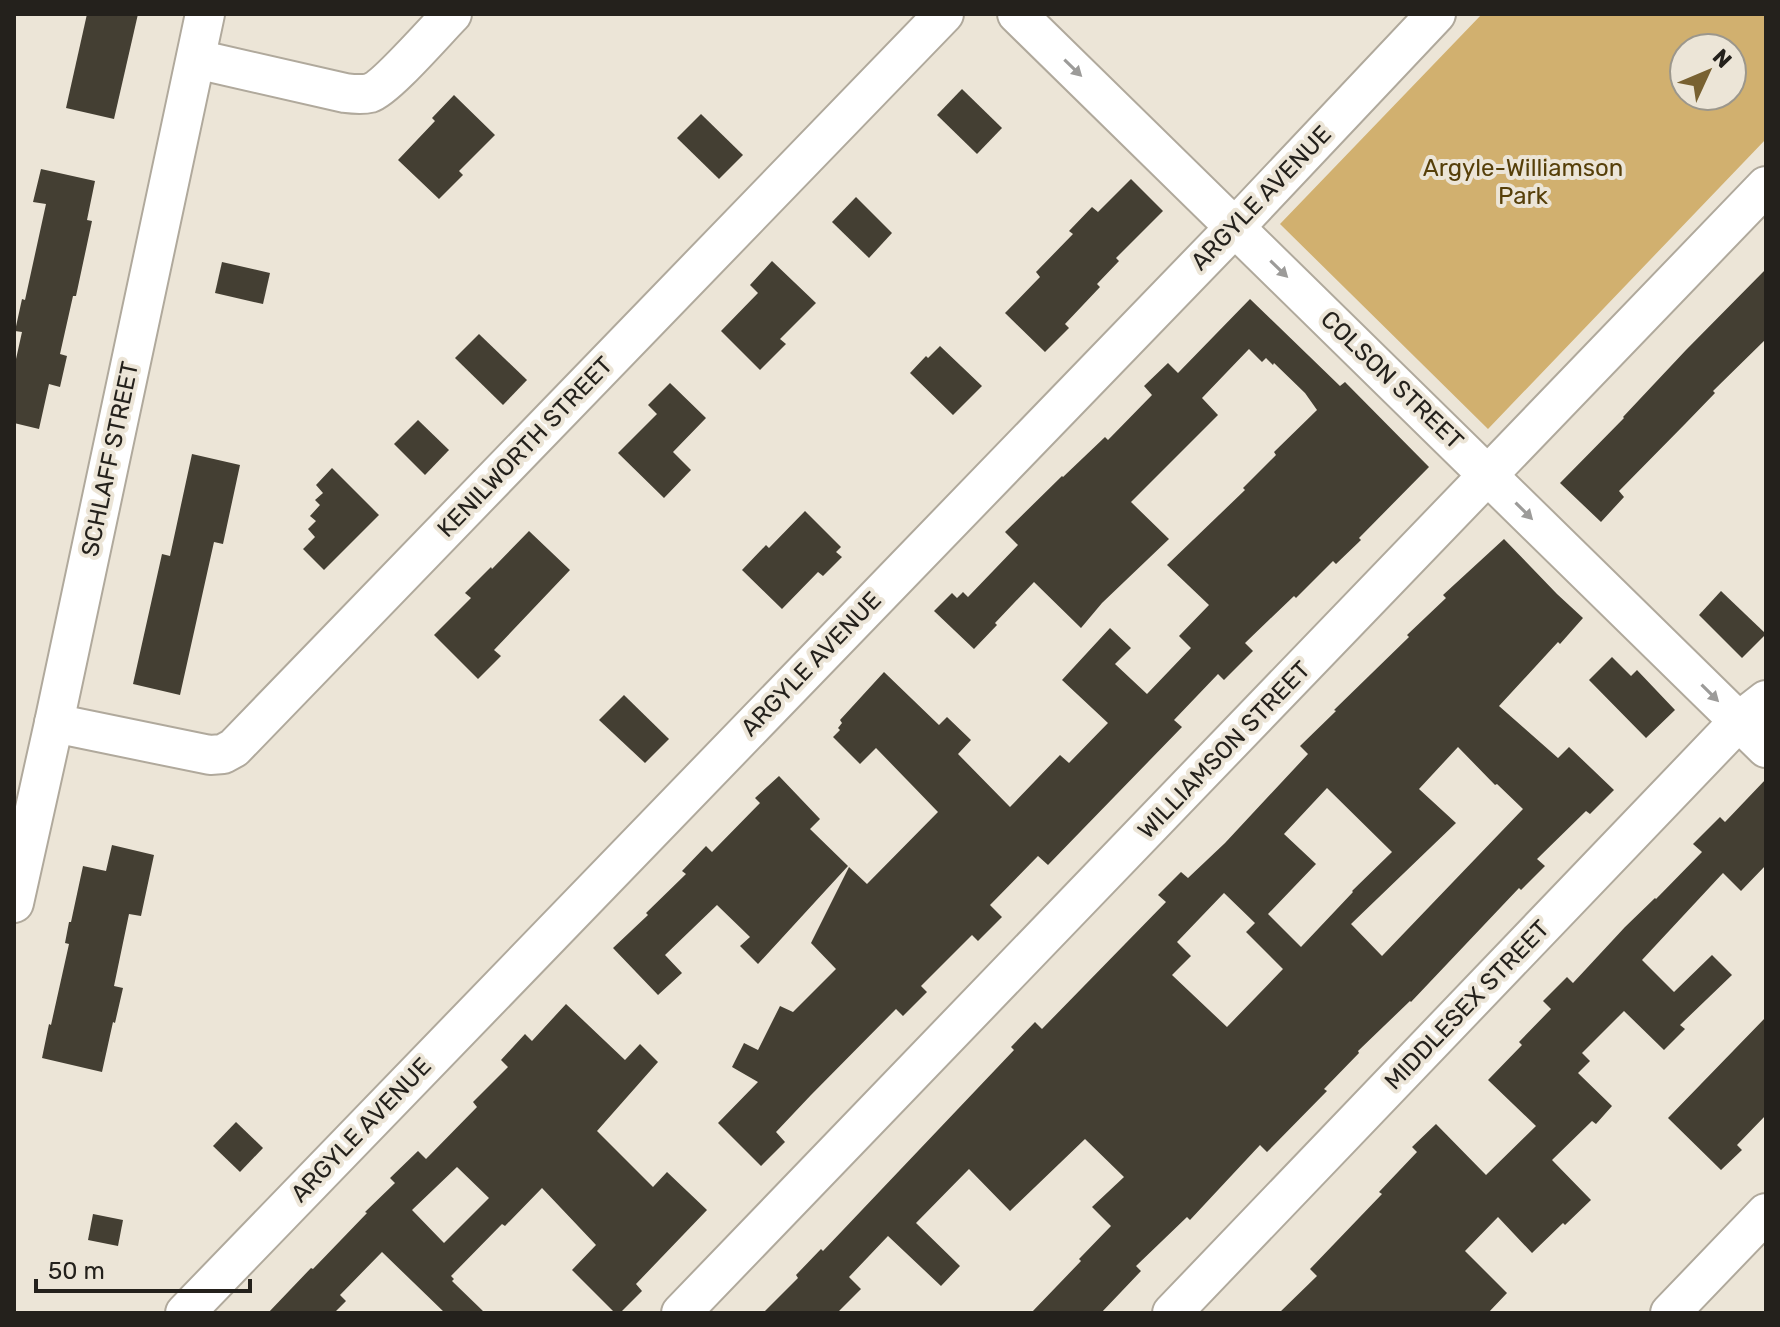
<svg xmlns="http://www.w3.org/2000/svg" width="1780" height="1327" viewBox="0 0 1780 1327" font-family="Rubik,sans-serif">
<style>
.green{fill:#d1b06f;fill-rule:evenodd}
.building{fill:#443f33;fill-rule:evenodd}
.lines{fill:none;stroke-linecap:round;stroke-linejoin:round}
.minor-casing{stroke:#b0a99c;stroke-width:42}
.minor{stroke:#fff;stroke-width:38}
.oneway{fill:#9c9b99}
.labels{text-anchor:middle;stroke-width:8;stroke-linejoin:round;paint-order:stroke}
.park-label{font-size:24px;fill:#563f09;stroke:#ece5d7}
.street-label{font-size:24px;fill:#24211c;stroke:#ece5d7}
</style>
<rect width="100%" height="100%" fill="#ece5d7"/>
<path class="green" d="M1482,14H1766V139L1488,429L1280,224ZM1732,48V96H1684V48Z"/>
<g class="building">
<path d="M87,14H138L114,119L66,108Z"/>
<path d="M962,89L1002,128L977,154L937,115Z"/>
<path d="M454,95L495,135L459,171L463,175L439,199L398,160L435,121L432,118Z"/>
<path d="M701,114L743,155L719,179L677,138Z"/>
<path d="M41,169L95,181L87,220L92,221L76,296H73L60,354L67,356L60,387L49,384L39,429L14,423V368L22,332L15,331L22,299L25,300L46,204L33,202Z"/>
<path d="M1131,179L1163,211L1116,258L1119,261L1097,284L1100,287L1065,324L1069,328L1045,352L1005,313L1040,277L1036,272L1073,234L1069,231L1092,207L1098,212Z"/>
<path d="M856,197L892,233L869,258L832,222Z"/>
<path d="M772,261L816,303L780,339L786,344L760,370L721,331L758,293L750,285Z"/>
<path d="M222,262L270,273L263,304L215,293Z"/>
<path d="M1766,269V339L1713,391L1715,393L1685,424L1619,491L1624,497L1601,522L1560,483L1624,418L1623,417L1686,350Z"/>
<path d="M1250,299L1340,386L1345,382L1429,467L1359,538L1361,540L1336,564L1333,561L1296,598L1294,596L1245,643L1253,651L1224,680L1218,674L1174,720L1182,727L1048,865L1038,856L990,905L1002,917L978,941L972,935L921,986L927,992L903,1016L896,1009L811,1095L776,1132L785,1142L761,1166L718,1123L758,1082L732,1067L744,1043L758,1050L780,1006L793,1012L836,969L811,943L849,867L867,884L938,812L876,748L860,764L833,737L840,730L838,728L842,723L840,720L884,672L939,725L947,717L971,740L958,754L1010,807L1060,755L1069,763L1108,723L1062,680L1110,628L1131,648L1115,664L1147,694L1191,648L1179,636L1209,605L1167,565L1245,490L1243,488L1276,455L1274,452L1317,410L1305,393L1274,363L1273,365L1266,358L1262,362L1249,349L1202,398L1218,415L1131,502L1169,539L1102,603L1081,628L1034,582L995,623L997,625L974,649L934,611L952,593L957,598L963,592L968,597L1018,545L1005,532L1062,476L1063,477L1105,437L1108,440L1152,395L1144,386L1168,363L1178,373Z"/>
<path d="M479,334L527,380L503,405L455,358Z"/>
<path d="M940,346L982,386L953,415L910,373L926,356L928,358Z"/>
<path d="M670,383L706,418L673,452L691,470L664,498L618,453L657,414L648,405Z"/>
<path d="M418,420L449,450L425,475L394,444Z"/>
<path d="M192,454L240,465L223,544L214,542L180,695L133,684L162,554L170,556Z"/>
<path d="M332,468L379,515L324,570L303,549L315,537L308,529L316,521L310,516L320,505L315,500L323,493L316,485Z"/>
<path d="M805,511L841,547L836,552L842,557L823,576L818,572L782,609L742,570L766,545L769,548Z"/>
<path d="M529,531L570,570L494,650L501,656L478,679L434,635L471,598L465,593L491,567L492,569Z"/>
<path d="M1504,539L1557,594L1583,618L1560,644L1558,642L1499,706L1558,758L1569,747L1614,790L1590,814L1586,811L1537,859L1545,866L1521,890L1519,888L1411,1002L1410,1001L1358,1051L1359,1053L1324,1089L1327,1091L1267,1152L1260,1145L1190,1220L1187,1217L1136,1266L1141,1271L1101,1313H1031L1081,1261L1079,1259L1111,1226L1092,1207L1124,1177L1085,1139L1010,1211L969,1169L916,1223L960,1266L941,1286L888,1236L849,1277L861,1289L837,1313H763L798,1278L796,1275L821,1249L823,1251L1014,1050L1011,1047L1035,1022L1042,1029L1166,902L1158,895L1181,872L1188,878L1225,843L1308,754L1300,746L1336,711L1334,710L1409,637L1407,635L1446,598L1443,595ZM1458,747L1495,785L1497,784L1523,809L1382,956L1351,924L1456,823L1419,789ZM1327,788L1392,852L1352,891L1353,892L1301,947L1268,914L1316,864L1284,834ZM1224,893L1255,923L1246,932L1283,969L1227,1027L1172,975L1191,956L1177,942Z"/>
<path d="M1721,591L1766,634L1742,658L1699,615Z"/>
<path d="M1612,657L1631,676L1637,670L1675,710L1646,738L1589,680Z"/>
<path d="M624,695L669,739L645,763L599,720Z"/>
<path d="M779,776L820,819L810,829L848,866L758,964L740,946L750,937L717,905L665,955L682,973L658,995L613,948L648,915L646,913L686,874L682,871L706,846L712,852L760,803L755,798Z"/>
<path d="M1766,779V865L1741,891L1723,873L1642,960L1674,992L1712,955L1732,975L1680,1025L1685,1029L1664,1050L1624,1011L1582,1053L1590,1061L1578,1073L1612,1106L1596,1124L1592,1121L1552,1160L1591,1200L1565,1225L1563,1223L1532,1253L1498,1217L1465,1251L1507,1293L1488,1313H1279L1317,1276L1310,1269L1382,1194L1379,1192L1417,1152L1412,1147L1436,1124L1486,1175L1536,1126L1488,1080L1522,1045L1519,1042L1551,1009L1543,1001L1567,977L1573,983L1625,927L1655,898L1656,899L1702,852L1693,844L1720,817L1725,822Z"/>
<path d="M112,845L154,855L141,916L129,914L114,986L123,988L115,1023L113,1022L102,1072L42,1058L49,1024L51,1025L69,944L65,943L69,922H71L83,866L106,871Z"/>
<path d="M566,1004L625,1060L640,1044L658,1062L597,1131L653,1187L667,1172L707,1210L636,1284L642,1291L620,1313H615L572,1270L596,1245L542,1188L505,1226L502,1224L451,1276L454,1279L452,1281L485,1313H445L382,1252L340,1295L346,1301L334,1313H268L311,1268L313,1269L367,1213L365,1212L395,1183L390,1178L418,1151L426,1159L477,1107L473,1102L508,1067L501,1060L525,1034L532,1041ZM457,1167L489,1198L444,1243L412,1210Z"/>
<path d="M1766,1017V1115L1737,1145L1742,1150L1721,1170L1668,1118Z"/>
<path d="M236,1122L263,1148L240,1172L213,1146Z"/>
<path d="M93,1214L123,1220L118,1246L88,1240Z"/>
</g>
<g class="lines">
<g class="minor-casing">
<g id="minor">
<path d="M1017,14L1766,748"/>
<path d="M196,59L345,93C353,94 362,95 370,93C386,88 437,29 452,14"/>
<path d="M54,723L210,755L223,754L234,748L944,14"/>
<path d="M14,903L54,723L205,14"/>
<path d="M185,1313L1235,227L1436,14"/>
<path d="M681,1313L1766,186"/>
<path d="M1172,1313L1739,721L1766,700"/>
<path d="M1670,1313L1766,1213"/>
</g>
</g>
<use href="#minor" class="minor"/>
</g>
<defs><path id="oneway-solid" d="M-6-.8H1V-3.2L6.5 0L1 3.2V.8H-6Z" transform="scale(2)"/></defs>
<g class="oneway">
<use href="#oneway-solid" transform="translate(1073 68) rotate(44)"/>
<use href="#oneway-solid" transform="translate(1279 269) rotate(44)"/>
<use href="#oneway-solid" transform="translate(1524 511) rotate(45)"/>
<use href="#oneway-solid" transform="translate(1710 693) rotate(45)"/>
</g>
<g class="labels">
<g class="park-label">
<text x="1523" y="176">Argyle-Williamson<tspan x="1523" dy="28">Park</tspan></text>
</g>
<g class="street-label">
<text transform="translate(1261 198) rotate(-46)" y="8">ARGYLE AVENUE</text>
<text transform="translate(1392 380) rotate(44)" y="8">COLSON STREET</text>
<text transform="translate(525 447) rotate(-46)" y="8">KENILWORTH STREET</text>
<text transform="translate(110 459) rotate(-78)" y="8">SCHLAFF STREET</text>
<text transform="translate(811 664) rotate(-46)" y="8">ARGYLE AVENUE</text>
<text transform="translate(1224 750) rotate(-46)" y="8">WILLIAMSON STREET</text>
<text transform="translate(1467 1005) rotate(-46)" y="8">MIDDLESEX STREET</text>
<text transform="translate(361 1130) rotate(-46)" y="8">ARGYLE AVENUE</text>
</g>
</g>
<rect width="1780" height="1327" fill="none" stroke="#24211c" stroke-width="32"/>
<g transform="translate(1708 72) rotate(46)"><circle r="38" fill="#ece5d7" stroke="#9c978c" stroke-width="2"/>
<path d="M0-6L14 30L0 20L-14 30Z" fill="#786131"/>
<text y="-12" font-size="22" font-weight="bold" text-anchor="middle" fill="#24211c">N</text>
</g>
<path d="M36 1279v12h214v-12" fill="none" stroke="#24211c" stroke-width="4"/>
<text x="48" y="1279" font-size="24" fill="#24211c" stroke="#ece5d7" stroke-width="6" paint-order="stroke">50 m</text>
</svg>
